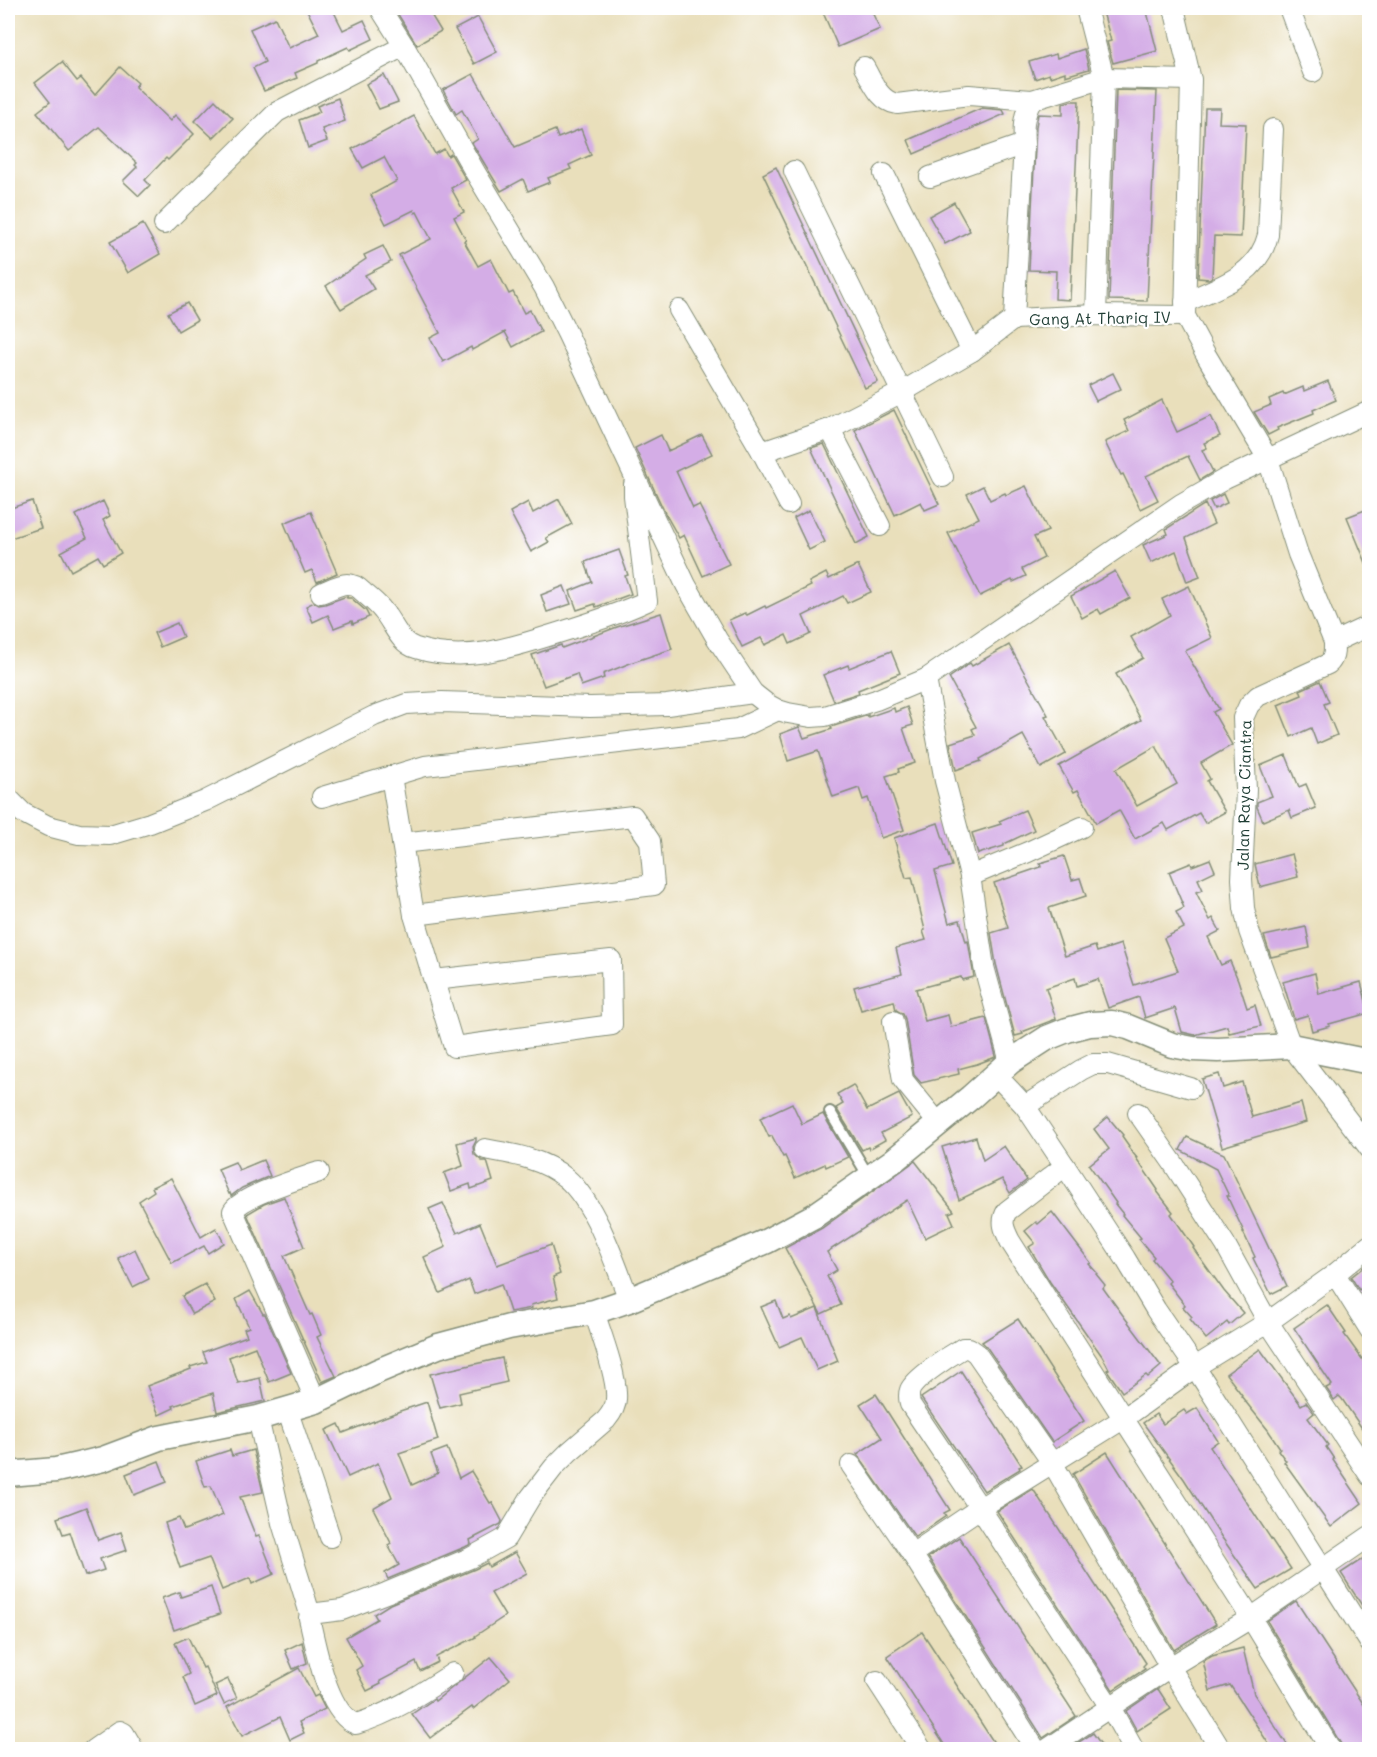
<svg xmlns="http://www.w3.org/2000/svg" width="1377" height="1757" viewBox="0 0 1377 1757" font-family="Mali,sans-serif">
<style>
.building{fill:#d4ade6;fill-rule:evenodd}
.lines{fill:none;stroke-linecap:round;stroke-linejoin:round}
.service-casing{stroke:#848e78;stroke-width:14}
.minor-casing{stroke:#848e78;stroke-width:22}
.tertiary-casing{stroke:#848e78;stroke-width:27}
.service{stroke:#fff;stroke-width:10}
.minor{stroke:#fff;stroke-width:20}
.tertiary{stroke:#fff;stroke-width:24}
.labels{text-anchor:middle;stroke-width:4.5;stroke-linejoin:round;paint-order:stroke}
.street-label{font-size:16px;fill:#1f3d34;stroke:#fff}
</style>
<rect width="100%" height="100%" fill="#fff"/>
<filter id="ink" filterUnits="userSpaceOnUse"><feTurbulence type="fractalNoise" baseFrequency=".0167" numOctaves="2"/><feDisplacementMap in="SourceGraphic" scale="12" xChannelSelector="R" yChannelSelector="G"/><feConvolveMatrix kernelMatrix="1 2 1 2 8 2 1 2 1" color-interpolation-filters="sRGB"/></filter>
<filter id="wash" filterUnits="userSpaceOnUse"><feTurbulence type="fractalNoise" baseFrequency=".008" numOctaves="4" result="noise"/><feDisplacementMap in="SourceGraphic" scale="24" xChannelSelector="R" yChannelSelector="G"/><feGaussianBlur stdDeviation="1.35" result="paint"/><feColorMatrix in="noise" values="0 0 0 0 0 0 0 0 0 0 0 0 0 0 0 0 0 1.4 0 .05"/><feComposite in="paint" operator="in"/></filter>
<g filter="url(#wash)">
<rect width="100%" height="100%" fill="#e9dfbb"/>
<g id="blocks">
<g class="building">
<path d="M306,8H332L343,30L364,20L373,39L350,50L348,47L318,61V63L295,73L297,78L264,91L253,68L265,62L250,29L275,18L289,48L319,34Z"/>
<path d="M394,8H427L441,31L417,45Z"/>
<path d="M821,8H870L880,29L838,47Z"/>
<path d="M1102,8H1146L1157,51L1113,63L1107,42L1111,41Z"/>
<path d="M478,17L497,52L474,64L455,29Z"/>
<path d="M1084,49L1089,69L1065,76V72L1050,77L1049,74L1035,79L1029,62L1056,54L1057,58Z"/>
<path d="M62,62L77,81L81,78L95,95L120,67L138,83L135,87L170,121L175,115L194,134L168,160L166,158L145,180L150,185L139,196L123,181L137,167L135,165L137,163L99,127L69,151L37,112L50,102L35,83Z"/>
<path d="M473,74L515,147L555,130L558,138L581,129L591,155L569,165L571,169L548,178L550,182L528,191L523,179L501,191L472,143L478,139L462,110L456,114L443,90Z"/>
<path d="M384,75L398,102L379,109L366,84Z"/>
<path d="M1116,90L1157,91L1147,301L1109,300Z"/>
<path d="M338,98L345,121L322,129L327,141L308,148L299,120L320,112L317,106Z"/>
<path d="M215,100L233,118L213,138L195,121Z"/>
<path d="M1071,101H1079L1070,300L1055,299L1056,271L1029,270L1036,127L1038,114L1063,115V103Z"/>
<path d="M982,108L1003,110L1005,114L914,154L908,140Z"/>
<path d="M1205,108H1220L1219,123L1246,124L1241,237L1214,236L1212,277L1209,279L1198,278Z"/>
<path d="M414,116L435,154L444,149L448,156L451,154L466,180L451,188L464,212L454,217L466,240L464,241L478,266L491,259L509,294L513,292L524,313L530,310L541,332L513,347L505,332L472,350L471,347L443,362L430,338L440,333L399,255L431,239L417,212L415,213L414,210L386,224L371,195L397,181L384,157L363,168L352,149Z"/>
<path d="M776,167L878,382L865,388L763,174Z"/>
<path d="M954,202L970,231L945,244L929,216Z"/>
<path d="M143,224L160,254L128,273L110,242Z"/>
<path d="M383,246L391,262L365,275L374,289L341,309L326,286L366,259L364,255Z"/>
<path d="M187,303L197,320L178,331L168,313Z"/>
<path d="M1113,373L1121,389L1096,401L1088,385Z"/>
<path d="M1328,381L1336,400L1313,410L1314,413L1277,428L1278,430L1268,435L1254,412L1271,405L1269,399L1283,393L1284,395L1303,387L1304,391Z"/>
<path d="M1162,400L1177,432L1211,416L1220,436L1204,443L1207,448L1202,450L1213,472L1200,480L1188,456L1146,476L1158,500L1140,509L1123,474L1121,475L1105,442L1129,431L1124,420Z"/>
<path d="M894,410L939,504L925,510L921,502L895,515L855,430Z"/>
<path d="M661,435L668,451L702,435L712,454L676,471L693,508L699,505L729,564L703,576L684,535L679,538L665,513L635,448Z"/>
<path d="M824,444L869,537L856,544L811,448Z"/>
<path d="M983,486L990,500L1005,493L1006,495L1026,486L1048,531L1034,537L1044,558L1022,569L1026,576L1013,582L1012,580L980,596L948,533L979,518L967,494Z"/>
<path d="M1223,494L1227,503L1214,509L1210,501Z"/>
<path d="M559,499L572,524L546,538L549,542L531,552L510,512L528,502L533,513Z"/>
<path d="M32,501L41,528L8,539V509Z"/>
<path d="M103,501L110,516L103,520L121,553L103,564L98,556L71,571L61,552L87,538L76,515Z"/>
<path d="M1205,504L1214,524L1186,538L1200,577L1187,582L1176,551L1151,563L1143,545L1168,534L1166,529Z"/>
<path d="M1370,508V570H1369L1347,517Z"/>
<path d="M809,510L825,542L809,550L794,518Z"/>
<path d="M311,512L337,573L317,582L312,570L305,573L284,523Z"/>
<path d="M619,550L628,575L625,576L631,594L596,607L595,604L577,610L570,591L592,582L585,562Z"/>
<path d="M858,565L871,592L847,603L843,596L803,616L811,634L790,644L786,635L765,645L761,638L742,647L729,620L745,613L747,615L765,606L766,608L811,586L809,582L826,573L829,579Z"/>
<path d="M1115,571L1130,598L1101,614L1098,609L1082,618L1071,596Z"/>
<path d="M564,586L571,604L547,612L541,595Z"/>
<path d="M1189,586L1212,638L1185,651L1219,709L1213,712L1232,745L1201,763L1210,779L1207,781L1225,812L1205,823L1199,813L1168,830L1164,823L1135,839L1119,810L1096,823L1078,790L1074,792L1059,766L1141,720L1116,674L1143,658L1131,637L1170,615L1162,599ZM1156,746L1177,784L1137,806L1116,769Z"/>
<path d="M347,596V598H351L366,611L369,617L353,624L352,621L334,628L328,615L313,622L306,606L314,602L319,605L325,604Z"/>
<path d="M661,613L672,649L633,662L603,674L604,678L581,686L577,674L544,686L532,655L561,645L562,648L617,627Z"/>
<path d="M177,623L183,637L160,647L154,633Z"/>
<path d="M1009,645L1048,715L1045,716L1066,754L1041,768L1023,735L980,759L981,761L956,770L950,743L975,735L972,729L976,727L949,678L970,663L972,666Z"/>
<path d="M891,651L900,673L858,690L859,693L834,701L823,675L848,665L849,668Z"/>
<path d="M1320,681L1329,702L1324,704L1337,735L1317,744L1311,728L1291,737L1278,705L1302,695L1300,690Z"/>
<path d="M907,707L913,725L903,728L915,763L898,769L899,772L886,776L904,830L881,838L868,798L863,800L859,788L833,797L818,751L788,761L780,734L799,727L804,738L832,729L831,727L868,715V717L894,708L895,712Z"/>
<path d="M1286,755L1299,787L1306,784L1316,808L1292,818L1289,810L1263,821L1257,807V802L1272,796L1260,766Z"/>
<path d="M1025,810L1034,830L1004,844V846L978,854L972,833L1001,824L999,821Z"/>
<path d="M938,823L952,866L935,871L949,923L960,920L966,942L968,941L974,977L962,980L961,977L916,989L925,1021L948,1015L951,1027L986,1018L996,1056L993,1058L977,1064L958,1069L959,1074L921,1083L914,1075L905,1019L903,1014L896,1010L894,1001L861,1010L854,987L902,974L896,948L926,940L923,931L925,930L912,877L906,878L894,838Z"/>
<path d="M1292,854L1298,877L1260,887L1255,864Z"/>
<path d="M1064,856L1072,880L1080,878L1086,896L1049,908L1065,956L1095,946L1097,952L1121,944L1134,985L1178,971L1164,938L1184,928L1176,912L1184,908L1169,872L1191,863L1192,866L1210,859L1215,871L1198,879L1203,890L1196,892L1210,920L1213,918L1220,931L1208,937L1221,965L1230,961L1238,980L1247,1008L1255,1005L1261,1026L1229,1033L1227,1026L1195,1035L1182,1032L1175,1008L1145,1018L1139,997L1108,1008L1098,979L1077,986L1075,978L1046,988L1056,1019L1022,1032L1023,1034L1015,1036L996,964L991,933L1008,928L994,883L1041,867L1040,863Z"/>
<path d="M1306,927L1310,948L1271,957L1264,936Z"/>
<path d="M1315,973L1319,994L1361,982L1369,1013L1329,1024L1330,1026L1312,1031L1308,1015L1294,1019L1283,982Z"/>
<path d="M1219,1074L1223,1088L1242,1082L1252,1117L1301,1103L1306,1122L1222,1147L1202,1079Z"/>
<path d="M853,1085L867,1110L899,1094L912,1117L881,1133L885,1140L869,1149L868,1147L862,1150L836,1108L843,1104L837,1094Z"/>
<path d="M792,1103L802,1124L823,1114L848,1157L826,1167L825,1164L795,1178L785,1156L783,1157L772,1136L769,1137L760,1118Z"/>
<path d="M1108,1117L1123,1135L1122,1136L1129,1146L1128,1147L1137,1158H1136L1158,1190L1157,1191L1173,1212L1171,1214L1194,1247L1193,1248L1224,1291L1243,1313L1229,1325L1227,1322L1206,1339L1190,1319L1192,1317L1183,1307L1185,1305L1168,1283L1170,1281L1152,1259L1154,1257L1139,1239L1141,1238L1122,1215L1123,1214L1115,1204L1116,1203L1109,1193L1089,1165L1109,1149L1094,1129Z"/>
<path d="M976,1137L983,1160L1004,1146L1027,1180L1010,1193L1002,1179L959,1200L942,1147Z"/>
<path d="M1187,1137L1224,1154L1287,1286L1271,1294L1253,1258L1255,1257L1243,1232H1244L1227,1196H1229L1216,1169L1180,1150Z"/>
<path d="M476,1138V1141L473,1147L474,1154L482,1161H487L493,1181L471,1189L470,1184L451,1191L444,1173L463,1166L457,1143Z"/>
<path d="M263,1160L270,1176L242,1188L231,1196L230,1193L229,1194L218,1169L235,1162L239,1170Z"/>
<path d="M915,1161L954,1211L949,1213L954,1224L925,1238L907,1200L827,1252L837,1270L827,1276L841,1305L821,1314L785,1248L822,1228Z"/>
<path d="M171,1178L201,1237L216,1228L224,1243L208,1253L204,1246L172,1263L139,1201L154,1191L152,1187Z"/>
<path d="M284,1197L304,1247L284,1256L310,1315L312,1314L321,1335L317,1337L336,1376L322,1382L247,1214L264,1204Z"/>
<path d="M443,1203L457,1233L480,1223L497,1265L551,1245L560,1274L553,1277L558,1298L531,1305L532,1308L510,1312L501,1284L474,1294L469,1280L440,1293L424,1257L446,1247L429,1209Z"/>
<path d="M1052,1212L1091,1263L1089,1264L1097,1273L1096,1274L1105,1285L1103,1288L1119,1310L1161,1366L1148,1377L1146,1375L1122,1392L1107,1370L1109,1369L1102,1356L1050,1282L1029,1247L1035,1243L1025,1231L1036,1222L1038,1224Z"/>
<path d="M135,1249L149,1279L133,1287L118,1258Z"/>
<path d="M1370,1262V1283L1359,1290L1351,1277Z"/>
<path d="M205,1284L215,1302L192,1314L182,1296Z"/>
<path d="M250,1291L263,1314H265L291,1373L269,1382L255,1347L229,1357L238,1383L260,1378L265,1401L217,1412L213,1393L173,1406L174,1408L159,1415L147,1386L191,1369L190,1367L207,1362L203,1352L247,1336L244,1329L249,1327L236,1299Z"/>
<path d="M776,1301L783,1319L790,1316L791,1319L817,1308L838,1361L817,1370L802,1337L779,1347L761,1307Z"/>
<path d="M1327,1305L1346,1333L1344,1334L1370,1370V1440L1342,1399L1339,1396L1334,1400L1326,1388L1332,1385L1294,1328Z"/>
<path d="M1018,1319L1084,1421L1052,1442L986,1346L982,1342Z"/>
<path d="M1260,1349L1301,1405L1306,1402L1314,1413L1308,1418L1328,1445L1326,1447L1334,1459L1333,1460L1362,1503L1331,1527L1284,1462L1286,1461L1278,1450L1280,1448L1268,1430L1241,1396L1242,1395L1226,1374Z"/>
<path d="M502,1358L507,1382L459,1393L461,1403L440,1408L430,1374Z"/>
<path d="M961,1371L1022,1466L1019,1467L1020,1469L984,1491L921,1398Z"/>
<path d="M876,1394L950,1510L944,1513L946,1516L915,1537L857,1454L882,1438L860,1404Z"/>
<path d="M427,1402L438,1440L399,1453L412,1485L438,1473L431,1454L447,1448L459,1478L471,1471L490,1503L492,1502L502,1521L501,1524L470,1540L471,1544L465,1547L388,1579L385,1573L399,1565L388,1545L391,1543L373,1508L392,1497L378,1463L348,1477L326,1430L339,1424L343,1433L400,1411Z"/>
<path d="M1197,1408L1218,1441L1210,1447L1291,1569L1258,1589L1218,1532L1184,1479L1143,1423L1156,1414L1163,1424L1184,1410L1187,1414Z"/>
<path d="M230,1450L232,1456L253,1450L263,1492L240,1497L256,1537L259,1536L274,1574L252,1584L250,1578L222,1590L209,1558L180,1568L165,1523L179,1518L184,1530L223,1515L211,1486L205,1487L196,1461Z"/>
<path d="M1107,1452L1216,1624L1174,1650L1073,1474Z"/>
<path d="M159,1461L167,1482L134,1495L126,1474Z"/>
<path d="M1033,1489L1146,1663L1143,1666L1145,1669L1113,1690L997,1511Z"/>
<path d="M86,1507L98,1540L121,1532L127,1550L100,1559L104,1570L85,1576L70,1532L63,1534L57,1518Z"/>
<path d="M959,1537L1076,1716L1043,1738L928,1557Z"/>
<path d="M515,1552L527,1573L491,1593L505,1616L475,1636L476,1637L436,1657L438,1662L420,1671L416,1662L380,1681L381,1684L367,1691L356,1670L362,1666L346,1637L377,1619L374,1614L390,1604L475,1569L487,1563L489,1567Z"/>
<path d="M1370,1554V1618L1341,1573Z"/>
<path d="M211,1587L220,1614L174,1630L162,1598L179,1592L181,1597Z"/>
<path d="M1296,1601L1370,1714V1749H1343L1341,1744L1267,1621Z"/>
<path d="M922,1632L930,1644L998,1749H947L887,1656Z"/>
<path d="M188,1637L203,1668L205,1667L217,1696L195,1706L183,1677L189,1674L175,1643Z"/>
<path d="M302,1642L307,1663L293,1669L285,1650Z"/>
<path d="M1243,1648L1254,1694L1290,1749H1272L1230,1685L1210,1691L1203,1661L1212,1656Z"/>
<path d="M491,1657L510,1679L473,1709L472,1707L430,1738L412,1714L434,1699L435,1701Z"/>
<path d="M299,1668L314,1697L318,1695L325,1709L299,1722L304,1733L290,1740L280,1717L242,1736L227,1707Z"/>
<path d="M228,1679L237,1698L224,1704L215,1685Z"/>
<path d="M1158,1689L1171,1709L1137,1731L1126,1711Z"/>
<path d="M1093,1733L1104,1749H1068Z"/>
</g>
</g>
</g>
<g filter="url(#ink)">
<use href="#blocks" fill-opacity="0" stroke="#848e78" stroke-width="1.5"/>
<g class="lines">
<g class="service-casing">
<path id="service" d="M830,1112L869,1177"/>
</g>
<g class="minor-casing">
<g id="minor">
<path d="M380,8L404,46L475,172L544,287L567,333L686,585L717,639L753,693L767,704L778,710L788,713L811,717L825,716L876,700L926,679L1181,504L1225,479L1268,459L1206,355L1185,316L1191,80L1174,8"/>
<path d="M1086,8L1104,78L1096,315"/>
<path d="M1289,8L1313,72"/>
<path d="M864,67C873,82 879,101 897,104L969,95L1032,100"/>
<path d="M794,171L943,477"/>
<path d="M884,174L972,351"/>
<path d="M930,177L1024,144"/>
<path d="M164,224L277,112L404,46"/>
<path d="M1185,302C1219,287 1258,276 1268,235L1273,129"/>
<path d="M679,310L762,452L789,504"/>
<path d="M1014,319L1096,315L1185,316"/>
<path d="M1370,411L1268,459L1298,554L1334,642C1334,650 1335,658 1328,664L1258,696L1249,705L1243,718L1246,790L1242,879L1244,908L1249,931L1291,1046L1370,1149"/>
<path d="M830,429L880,526"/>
<path d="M762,452L830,429L902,392L972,351L1014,319L1024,144C1023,127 1023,115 1032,100L1104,78L1191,80"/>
<path d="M321,593C329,590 339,584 347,584C354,584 359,588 363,592C370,598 378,604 383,611C394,624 399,643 416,648C465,664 514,647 561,632C590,623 619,614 647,601L634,496V484"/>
<path d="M1334,642L1370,625"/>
<path d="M926,679L945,781L970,876L984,967L1010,1062"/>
<path d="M391,776L414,915L454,1047L612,1025L611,960L434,980"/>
<path d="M322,797L425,766L738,729L778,710"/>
<path d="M8,798L23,813L48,826L79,834L110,835L150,823L205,801L374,716L406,704L442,702L590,707L667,705L753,693"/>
<path d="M402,843L633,816L650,841L654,885L414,915"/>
<path d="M970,876L1028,852L1082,827"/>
<path d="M893,1021L903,1080L938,1123"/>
<path d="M995,1074L1025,1106L1065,1166L1125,1258L1156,1310L1195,1367L1370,1643"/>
<path d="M1025,1106L1081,1070L1093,1064H1108L1191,1088"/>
<path d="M1138,1113L1173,1163L1225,1244L1268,1322L1370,1476"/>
<path d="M485,1149C513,1154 544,1159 566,1178C595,1202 616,1265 629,1300"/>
<path d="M1065,1166L1007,1211C1000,1222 1005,1231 1010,1241L1251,1618L1331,1750"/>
<path d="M1335,1274L1370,1330"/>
<path d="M316,1401L233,1211C243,1195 299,1179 319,1172"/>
<path d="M287,1409L330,1537"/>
<path d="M258,1418L282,1523L310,1614L309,1618C316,1646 327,1714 356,1724C392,1713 422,1693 453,1673"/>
<path d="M851,1465L912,1554L1036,1750"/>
<path d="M912,1554L980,1508L1123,1419L1195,1367L1268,1322L1335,1274L1370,1245"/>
<path d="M310,1614L342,1610L386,1593L470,1558L506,1538L530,1498L554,1467L569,1452L606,1420C611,1414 616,1407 616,1399C618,1378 601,1333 594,1312"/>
<path d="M877,1681L922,1750"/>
<path d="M93,1750L120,1731L124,1733L134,1750"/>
<path d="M1046,1750L1170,1667L1251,1618L1370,1536"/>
<path d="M1134,1750L1110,1707L980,1508L910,1404C909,1399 908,1395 910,1390C915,1378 951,1355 963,1348H969L976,1353L1053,1464L1170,1667L1221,1750"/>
</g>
</g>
<g class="tertiary-casing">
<path id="tertiary" d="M8,1474L56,1470L78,1465L103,1459L159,1438L258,1418L316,1401L378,1371L438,1346L509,1327L594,1312L629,1300L767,1241L814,1216L893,1161L971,1097L1010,1062L1047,1038L1067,1030L1090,1024L1112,1023L1128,1027L1172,1045L1193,1049L1218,1050L1291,1046L1370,1062"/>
</g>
<use href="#service" class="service"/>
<use href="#minor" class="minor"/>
<use href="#tertiary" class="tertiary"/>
</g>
</g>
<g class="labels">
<g class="street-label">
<text transform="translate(1100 318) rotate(-1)" y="6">Gang At Thariq IV</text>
<text transform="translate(1244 795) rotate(-89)" y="6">Jalan Raya Ciantra</text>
</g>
</g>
<rect width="1377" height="1757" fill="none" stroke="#fff" stroke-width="30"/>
</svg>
